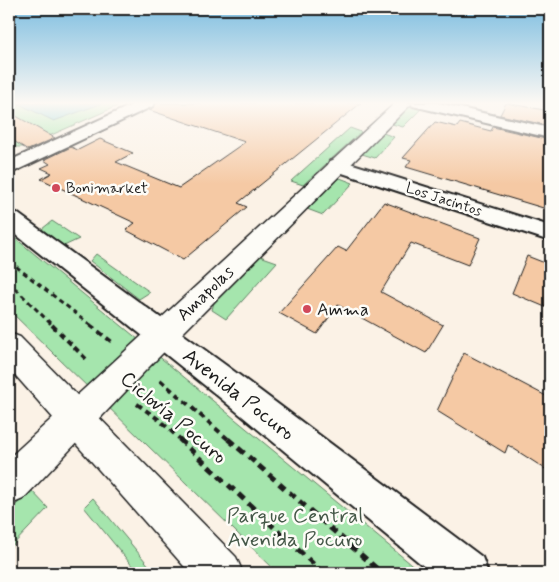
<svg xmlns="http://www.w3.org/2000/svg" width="559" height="582" viewBox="0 0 559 582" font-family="Mynerve,sans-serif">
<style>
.green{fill:#a5e5ad;stroke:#608064}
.water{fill:#7acbd3;stroke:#54858a}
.building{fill:#f5c9a4;stroke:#1c1c1c}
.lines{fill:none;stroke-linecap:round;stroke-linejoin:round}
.minor-casing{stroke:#1c1c1c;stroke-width:4}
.tertiary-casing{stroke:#1c1c1c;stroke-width:3}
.secondary-casing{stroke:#1c1c1c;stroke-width:3}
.path-far2{stroke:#1c1c1c;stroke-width:3;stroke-dasharray:5 4;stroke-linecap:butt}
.path-far1{stroke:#1c1c1c;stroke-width:4;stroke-dasharray:6 4.5;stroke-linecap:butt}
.path{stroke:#1c1c1c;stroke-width:5;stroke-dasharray:8 5.5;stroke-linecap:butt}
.minor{fill:#fdfcf7;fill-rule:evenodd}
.tertiary{fill:#fdfcf7;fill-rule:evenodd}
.secondary{fill:#fdfcf7;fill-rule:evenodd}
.poi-dot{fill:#d1495b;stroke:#fdfcf7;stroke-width:2}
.labels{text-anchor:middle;stroke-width:5;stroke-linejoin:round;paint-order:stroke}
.far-poi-label{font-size:15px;fill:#1c1c1c;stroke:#fdfcf7;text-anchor:start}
.far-street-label{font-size:15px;fill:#1c1c1c;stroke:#fdfcf7}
.street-label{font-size:18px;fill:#1c1c1c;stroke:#fdfcf7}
.poi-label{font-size:18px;fill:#1c1c1c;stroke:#fdfcf7;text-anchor:start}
.near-street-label{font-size:21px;fill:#1c1c1c;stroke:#fdfcf7}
.near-park-label{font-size:21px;fill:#455848;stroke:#fdfcf7}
</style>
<rect width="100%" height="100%" fill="#fbf2e6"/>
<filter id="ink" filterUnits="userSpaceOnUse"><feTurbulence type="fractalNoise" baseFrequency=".02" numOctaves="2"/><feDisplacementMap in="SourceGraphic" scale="10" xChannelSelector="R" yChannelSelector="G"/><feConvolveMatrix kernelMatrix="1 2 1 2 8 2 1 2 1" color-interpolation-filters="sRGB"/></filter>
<g filter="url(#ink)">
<g class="green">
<path d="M9,103H124L24,147H9Z"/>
<path d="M409,106L422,108L403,127L392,124Z"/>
<path d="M350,128L361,132L303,185L291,181Z"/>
<path d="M383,133L394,137L375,158L362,154Z"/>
<path d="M340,178L353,183L323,215L307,209L335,180Z"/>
<path d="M52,221L79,239L64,246L42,229Z"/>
<path d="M9,233L422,573H278L9,310Z"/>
<path d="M96,254L150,292L139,299L90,261Z"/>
<path d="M260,256L277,262L226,319L212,310L214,302Z"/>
<path d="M31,490L48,508L9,549V512Z"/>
<path d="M93,498L155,573H138L84,507Z"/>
</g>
<path class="water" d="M17,103H103L54,121Z"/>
<g class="building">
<path d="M157,103H361L238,203L247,207L183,260L126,230L135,223L41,179L52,173L41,168L50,164L44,160L71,147L78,150L100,139L133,153L116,162L179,188L245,142L149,110Z"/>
<path d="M506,103L550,111V126L500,115Z"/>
<path d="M9,112L55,138L28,150L9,138Z"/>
<path d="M435,122L457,127L460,123L491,131L493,127L550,140V210L406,167L411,160L403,158Z"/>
<path d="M384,202L480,238L468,265L411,243L381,292L443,325L426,353L338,305L317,334L279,313L338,247L346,251Z"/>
<path d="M527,256L550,265V309L512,293Z"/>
<path d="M464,353L550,398V472L508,445L505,453L437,411Z"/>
</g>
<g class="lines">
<g class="minor-casing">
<g id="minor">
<path d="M136,103H155L153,106L9,174V161Z"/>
<path d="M411,103H438L550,128V138L413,106Z"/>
<path d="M337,159L550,226V241L330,169L328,165L330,161Z"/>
<path d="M9,211L17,213L235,372L482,557L488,573H432L213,392L9,229Z"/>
</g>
</g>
<g class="tertiary-casing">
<path id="tertiary" d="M395,103H412L146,370L23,499L9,505V458Z"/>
</g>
<g class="secondary-casing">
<path id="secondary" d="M9,333L20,337L236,557L243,573H190L9,368Z"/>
</g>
<g class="path-far2">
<path d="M9,261L92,326"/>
<path d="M9,282L53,326"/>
</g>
<g class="path-far1">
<path d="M52,325L89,362"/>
<path d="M90,325L112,342"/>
<path d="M160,380L229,440"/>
<path d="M137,404L158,419L181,440"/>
</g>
<g class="path">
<path d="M179,439L323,573"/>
<path d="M228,439L382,573"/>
</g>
<use href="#minor" class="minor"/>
<use href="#tertiary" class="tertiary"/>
<use href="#secondary" class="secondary"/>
</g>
</g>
<linearGradient id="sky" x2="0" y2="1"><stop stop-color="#7cbde0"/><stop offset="0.56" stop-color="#fdf9f4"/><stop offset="1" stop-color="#fdf9f4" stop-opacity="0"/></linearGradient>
<rect width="559" height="184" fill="url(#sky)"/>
<g class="poi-dot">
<circle cx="56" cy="188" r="5"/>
<circle cx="307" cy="309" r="5"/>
</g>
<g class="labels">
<g class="far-poi-label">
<text x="66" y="193">Bonimarket</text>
</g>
<g class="far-street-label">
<text transform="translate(444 199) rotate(18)" y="5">Los Jacintos</text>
</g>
<g class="street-label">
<text transform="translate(205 293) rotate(-44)" y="6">Amapolas</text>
</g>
<g class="poi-label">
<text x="317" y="315">Amma</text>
</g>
<g class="near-street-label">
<text transform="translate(239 394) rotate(38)" y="7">Avenida Pocuro</text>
<text transform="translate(174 417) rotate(40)" y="7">Ciclovía Pocuro</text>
</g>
<g class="near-park-label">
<text x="295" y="522">Parque Central<tspan x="295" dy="24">Avenida Pocuro</tspan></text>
</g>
</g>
<rect width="559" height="582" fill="none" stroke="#fdfcf7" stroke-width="30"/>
<rect x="15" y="15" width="529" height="552" fill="none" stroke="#1c1c1c" stroke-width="2" filter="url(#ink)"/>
</svg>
